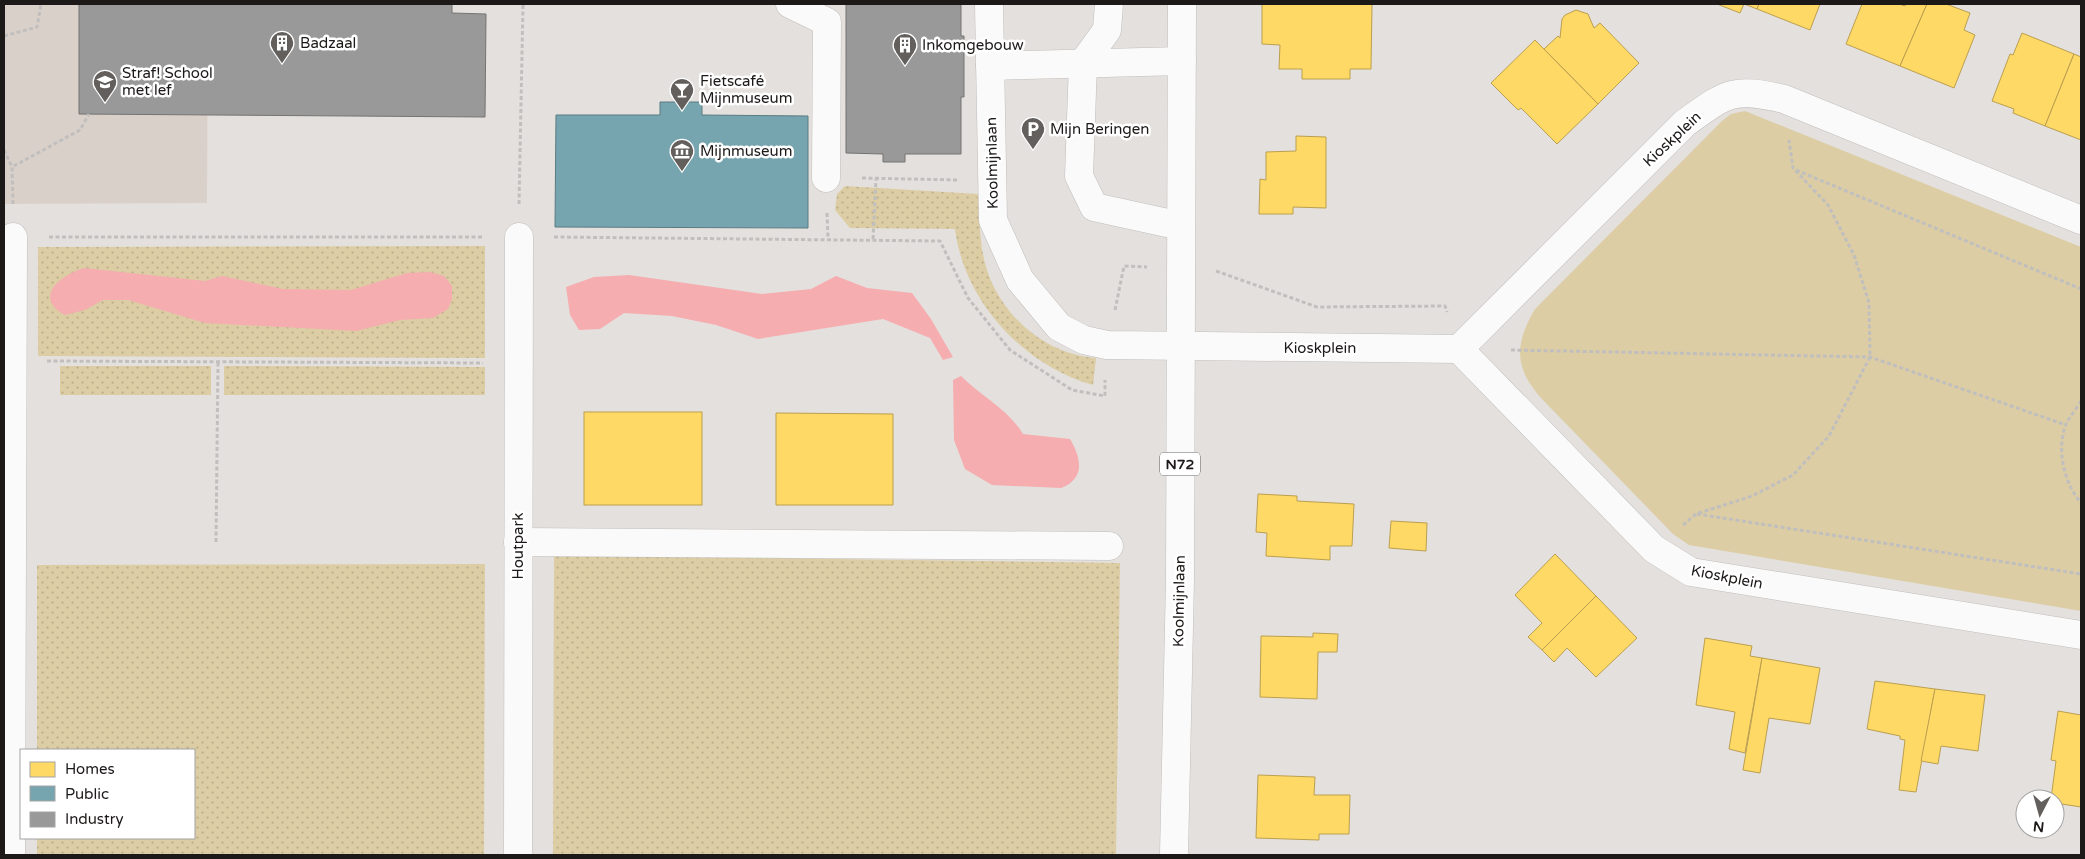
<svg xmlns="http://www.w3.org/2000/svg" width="2085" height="859" viewBox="0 0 2085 859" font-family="'Varela Round',sans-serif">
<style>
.built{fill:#dad0ca}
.grass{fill:url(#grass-dots)}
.park{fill:#dccda4}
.water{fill:#f6adaf}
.homes{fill:#ffd966;stroke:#bb9f4f}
.public{fill:#76a5af;stroke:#5b7b82}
.industry{fill:#999;stroke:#747372}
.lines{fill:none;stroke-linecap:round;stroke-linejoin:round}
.minor-casing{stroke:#c0bebc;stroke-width:29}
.major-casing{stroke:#c0bebc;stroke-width:29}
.path{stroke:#c1bfbe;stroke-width:3;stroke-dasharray:4 2.5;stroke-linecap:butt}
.minor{stroke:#fbfafa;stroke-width:28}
.major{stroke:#fbfafa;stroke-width:28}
.labels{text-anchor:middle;stroke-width:5;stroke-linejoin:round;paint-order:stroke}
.shield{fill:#fff;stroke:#605e5d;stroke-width:1}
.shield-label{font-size:14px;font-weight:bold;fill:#1c1918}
.poi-label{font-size:15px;fill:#1c1918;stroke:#fff;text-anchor:start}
.street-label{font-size:15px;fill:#1c1918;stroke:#fff}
</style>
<defs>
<pattern id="grass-dots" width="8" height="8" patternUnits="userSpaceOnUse" patternTransform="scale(1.25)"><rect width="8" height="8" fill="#dccda4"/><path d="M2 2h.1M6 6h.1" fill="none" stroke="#bcaf8c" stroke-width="1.8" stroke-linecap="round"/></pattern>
</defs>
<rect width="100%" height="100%" fill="#e4e0dd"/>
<path class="built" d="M4,4H208L207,203L4,204Z"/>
<g class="grass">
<path d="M845,186L978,194C980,220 979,246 987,270C1002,317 1047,355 1096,358L1093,385C1023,365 964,301 955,229L850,228L835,210L837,194Z"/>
<path d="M485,246V358L38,356V247Z"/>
<rect x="60" y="366" width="151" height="29"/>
<path d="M224,366L485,367V395H224Z"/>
<path d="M554,555L1120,563L1116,855H553Z"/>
<path d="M485,564L484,855H37V838H194V750H37V565Z"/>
</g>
<path class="park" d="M1745,111L2081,247V611L1689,545L1673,534L1542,399C1514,368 1514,345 1535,309L1722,121L1731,114Z"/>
<g class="water">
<path d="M84,268L205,281L222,276L283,289L351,290L407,273L430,272L444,276L452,286V299L448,309L433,318L400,320L356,331L205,323L128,300H103L85,310L65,315C32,297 61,275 84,268Z"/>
<path d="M629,275L762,294L811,289L836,276L867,288L912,293L931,319L953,357L943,360L930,338L883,319L758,339L716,325L672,316L624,313L600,329L579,330L570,315L566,287L594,277Z"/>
<path d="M961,376C982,397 1008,409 1023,434L1070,439C1081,458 1086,478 1061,488L992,485L965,469L954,440L953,380Z"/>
</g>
<g class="homes">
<path d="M1262,4H1372L1371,69H1350V79H1302V69H1279L1280,45L1262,44Z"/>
<path d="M1717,4H1759L1757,9L1744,4L1740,13Z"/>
<path d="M1759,4H1820L1810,30L1757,9Z"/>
<path d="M1862,4H1899L1905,6L1906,4H1927L1900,66L1846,44Z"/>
<path d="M1927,4H1946L1970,13L1964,30L1975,35L1954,88L1900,66Z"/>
<path d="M1576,10L1588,14L1594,28L1600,23L1639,63L1598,104L1544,49L1558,36L1560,38L1562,19L1565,15Z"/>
<path d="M2022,33L2074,54L2045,126L2013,113L2014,109L1992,101L2010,54L2013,55Z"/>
<path d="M1535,40L1598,104L1557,144L1521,108L1518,110L1491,83Z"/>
<path d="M2074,54L2081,57V140L2045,126Z"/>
<path d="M1296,136L1326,137V208L1293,207V214H1259L1260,179L1266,180V152L1296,151Z"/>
<rect x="584" y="412" width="118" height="93"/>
<path d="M776,413L893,414V505H776Z"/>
<path d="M1258,494L1297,496V501L1354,504L1352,546H1330V560L1266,556L1267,533L1256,532Z"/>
<path d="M1391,521L1427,523L1426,551L1389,548Z"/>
<path d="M1555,554L1596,596L1542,650L1528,637L1542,623L1515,595Z"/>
<path d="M1596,596L1637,638L1596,677L1567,648L1554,662L1542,650Z"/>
<path d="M1313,633L1338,634L1337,652H1318L1317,699L1260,697L1261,636L1313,637Z"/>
<path d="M1705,638L1752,646L1750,656L1762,658L1745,753L1729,749L1735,712L1696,705Z"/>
<path d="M1762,658L1820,668L1810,724L1769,718L1760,773L1743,770Z"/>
<path d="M1875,681L1935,689L1916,792L1899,790L1905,740L1900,739V736L1867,729Z"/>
<path d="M1935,689L1985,695L1978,751L1941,746L1938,764L1921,761Z"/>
<path d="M2058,711L2081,715V807L2055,803V799H2051L2056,761L2051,760Z"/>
<path d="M1258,775L1315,777L1314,795H1350L1349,834H1319V840L1256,838Z"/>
</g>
<path class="public" d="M660,102H702V115L808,116V228L555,227L556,115H660Z"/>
<g class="industry">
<path d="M79,4H452V13L486,14L485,117L79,114Z"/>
<path d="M846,4H961V36H964V97H961V154H905V162H883V154L846,153Z"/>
</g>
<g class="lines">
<g class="minor-casing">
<g id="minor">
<path d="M790,4L827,22L826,178"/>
<path d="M989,4L993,220L1020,280L1059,327L1084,340L1107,345L1459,349L1685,123C1727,93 1732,87 1784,99L2081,220"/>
<path d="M1109,4L1107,30L1083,63L1079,176L1094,207L1181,226"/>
<path d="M990,66L1182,61"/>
<path d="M1459,349L1654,549L1691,572L2081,635"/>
<path d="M518,542L1109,546"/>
<path d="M11,855L13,237"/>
<path d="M518,855L519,237"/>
</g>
</g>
<g class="major-casing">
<path id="major" d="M1174,855L1180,580L1182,4"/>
</g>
<g class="path">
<path d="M4,36L37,27L41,4"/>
<path d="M4,150L12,167"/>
<path d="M1796,170L2081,289"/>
<path d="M862,178L958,180"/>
<path d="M13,204L12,167L80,130L89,114"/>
<path d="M519,204L523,4"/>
<path d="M827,213L828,238"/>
<path d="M49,237H483"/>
<path d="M554,237L940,241L968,298L1010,350L1072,390L1105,396V380"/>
<path d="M873,239L876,179"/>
<path d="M1216,271L1317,307L1445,306L1447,312"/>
<path d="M1115,310L1124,266L1147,267"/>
<path d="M1511,350L1870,357L2066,425"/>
<path d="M47,361L483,363"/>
<path d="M2081,401C2077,408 2070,416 2066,424C2056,449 2064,483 2081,503"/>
<path d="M1697,514L2081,574"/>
<path d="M1683,525L1696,514L1752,496L1793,475L1829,436L1870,357L1869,303L1854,255L1828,205L1793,168L1789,140"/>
<path d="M216,542L218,361"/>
</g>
<use href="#minor" class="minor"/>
<use href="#major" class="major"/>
</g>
<defs>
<g id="building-pin" transform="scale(1.25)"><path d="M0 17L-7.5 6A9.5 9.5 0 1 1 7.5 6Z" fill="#625f5d" stroke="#fff"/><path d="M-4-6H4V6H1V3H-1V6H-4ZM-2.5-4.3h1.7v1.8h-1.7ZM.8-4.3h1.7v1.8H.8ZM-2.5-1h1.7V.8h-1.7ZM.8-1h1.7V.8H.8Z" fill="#fff"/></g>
<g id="school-pin" transform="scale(1.25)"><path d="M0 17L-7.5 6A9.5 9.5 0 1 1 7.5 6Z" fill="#625f5d" stroke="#fff"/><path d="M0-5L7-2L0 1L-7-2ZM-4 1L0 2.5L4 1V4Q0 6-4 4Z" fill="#fff"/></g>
<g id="bar-pin" transform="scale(1.25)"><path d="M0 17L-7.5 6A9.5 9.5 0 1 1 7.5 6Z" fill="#625f5d" stroke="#fff"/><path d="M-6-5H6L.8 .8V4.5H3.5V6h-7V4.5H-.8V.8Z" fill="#fff"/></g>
<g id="parking-pin" transform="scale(1.25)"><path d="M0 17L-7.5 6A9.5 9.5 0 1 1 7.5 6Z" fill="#625f5d" stroke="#fff"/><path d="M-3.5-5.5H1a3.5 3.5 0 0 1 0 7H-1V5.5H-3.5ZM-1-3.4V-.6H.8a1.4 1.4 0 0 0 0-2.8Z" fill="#fff"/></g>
<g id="museum-pin" transform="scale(1.25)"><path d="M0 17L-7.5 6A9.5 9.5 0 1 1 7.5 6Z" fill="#625f5d" stroke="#fff"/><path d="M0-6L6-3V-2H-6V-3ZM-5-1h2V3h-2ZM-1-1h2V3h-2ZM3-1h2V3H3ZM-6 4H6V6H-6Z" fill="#fff"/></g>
</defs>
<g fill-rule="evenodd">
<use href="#building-pin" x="282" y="43"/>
<use href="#building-pin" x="905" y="45"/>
<use href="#school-pin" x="105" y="82"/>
<use href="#bar-pin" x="682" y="90"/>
<use href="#parking-pin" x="1033" y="129"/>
<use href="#museum-pin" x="682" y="151"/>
</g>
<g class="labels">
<rect class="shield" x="1160" y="452.5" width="40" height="23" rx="4"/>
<g class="shield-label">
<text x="1180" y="469">N72</text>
</g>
<g class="poi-label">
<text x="300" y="48">Badzaal</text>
<text x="922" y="50">Inkomgebouw</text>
<text x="122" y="78">Straf! School<tspan x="122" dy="17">met lef</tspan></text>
<text x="700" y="86">Fietscafé<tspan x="700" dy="17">Mijnmuseum</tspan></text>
<text x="1050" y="134">Mijn Beringen</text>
<text x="700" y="156">Mijnmuseum</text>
</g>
<g class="street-label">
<text transform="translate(1672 139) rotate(-43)" y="5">Kioskplein</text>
<text transform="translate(992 163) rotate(-91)" y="5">Koolmijnlaan</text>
<text x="1320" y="353">Kioskplein</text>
<text transform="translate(518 546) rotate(-90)" y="5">Houtpark</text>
<text transform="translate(1727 577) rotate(11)" y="5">Kioskplein</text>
<text transform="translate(1179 601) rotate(-89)" y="5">Koolmijnlaan</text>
</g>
</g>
<rect width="2085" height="859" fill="none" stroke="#1c1918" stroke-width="10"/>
<rect x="20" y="749" width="175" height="90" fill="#ffffff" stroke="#a4a3a3"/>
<rect x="30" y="762" width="25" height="15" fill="#ffd966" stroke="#a4a3a3"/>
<text x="65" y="774" font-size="15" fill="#1c1918">Homes</text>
<rect x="30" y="786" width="25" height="15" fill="#76a5af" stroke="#a4a3a3"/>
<text x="65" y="799" font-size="15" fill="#1c1918">Public</text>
<rect x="30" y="812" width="25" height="15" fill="#999999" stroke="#a4a3a3"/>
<text x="65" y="824" font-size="15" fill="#1c1918">Industry</text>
<g transform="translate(2040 814) rotate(186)"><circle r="24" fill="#ffffff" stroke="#a4a3a3"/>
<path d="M0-4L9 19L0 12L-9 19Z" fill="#625f5d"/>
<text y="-8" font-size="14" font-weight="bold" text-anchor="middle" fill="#1c1918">N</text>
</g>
</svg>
